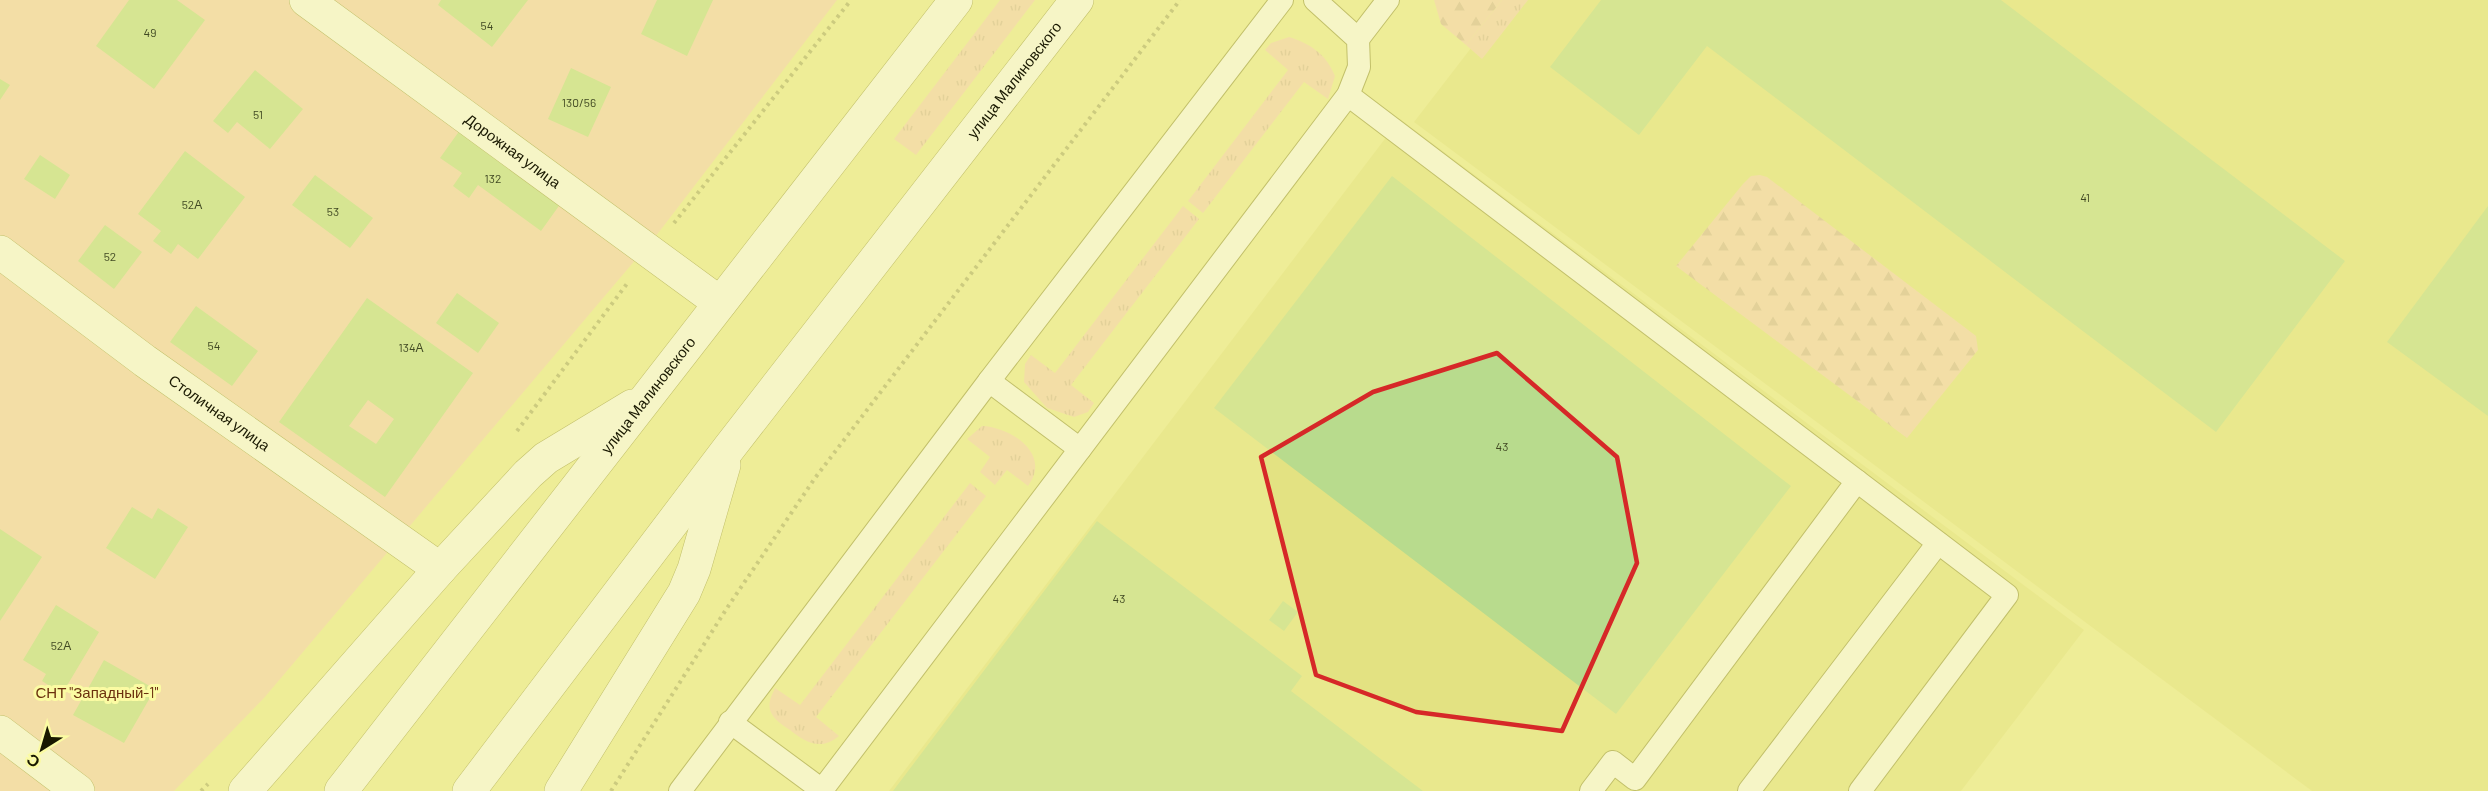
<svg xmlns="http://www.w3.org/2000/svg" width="2488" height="791" viewBox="0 0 2488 791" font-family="Barlow,sans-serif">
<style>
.built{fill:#e3e282}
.grass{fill:url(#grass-tufts)}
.forest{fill:url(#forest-firs)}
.garden{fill:#f8cdb8}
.building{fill:#b8db8d;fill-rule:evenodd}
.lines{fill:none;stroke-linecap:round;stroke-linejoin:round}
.service-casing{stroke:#8c8a33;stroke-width:24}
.minor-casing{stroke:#8c8a33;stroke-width:34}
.trunk-casing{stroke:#8c8a33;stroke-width:34}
.path{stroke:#a3a262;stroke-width:4;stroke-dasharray:3 4.5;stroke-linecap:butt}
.service{stroke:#fff;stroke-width:22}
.minor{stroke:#fff;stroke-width:33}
.trunk{stroke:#fff;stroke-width:33}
.marked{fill:none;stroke:#d62828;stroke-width:4.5;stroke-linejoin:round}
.labels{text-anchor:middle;stroke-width:6;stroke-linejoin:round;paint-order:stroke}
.number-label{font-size:12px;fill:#414923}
.street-label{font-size:15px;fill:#191800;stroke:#fbfba3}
.park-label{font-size:15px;fill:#6b310e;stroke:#fbfba3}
</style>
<defs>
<pattern id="grass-tufts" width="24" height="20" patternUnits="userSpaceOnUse" patternTransform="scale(1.5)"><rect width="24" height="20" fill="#f8cdb8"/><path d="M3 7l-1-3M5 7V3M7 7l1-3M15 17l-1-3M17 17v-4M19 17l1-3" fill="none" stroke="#d4af9c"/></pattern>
<pattern id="forest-firs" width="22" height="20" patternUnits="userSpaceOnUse" patternTransform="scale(1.5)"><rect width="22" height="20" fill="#f8cdb8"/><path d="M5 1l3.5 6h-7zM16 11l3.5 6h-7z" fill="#d4af9c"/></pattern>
</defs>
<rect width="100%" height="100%" fill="#eeed97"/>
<g class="built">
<path d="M1508,0H2488V791H2312L1414,122Z"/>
<path d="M1400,119L2084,630L1961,791H889Z"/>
</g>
<g class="grass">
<path d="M1000,0H1035L916,155L894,139Z"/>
<path d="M1502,0H1528L1482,59L1466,45Z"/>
<path d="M1289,37C1311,44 1326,54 1335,76L1328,99L1304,82L1203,213L1188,201L1288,70L1265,50L1271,43Z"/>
<path d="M1183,206L1199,219L1071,385L1094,403L1088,412L1074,417L1047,408L1024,382L1025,364L1031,355L1055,373Z"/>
<path d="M982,426C1011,427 1052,454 1028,486L1007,470L995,485L980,472L990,457L967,439Z"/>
<path d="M970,483L986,496L816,717L839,736C821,751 806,743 790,730C782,725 773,719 770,710C768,702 772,695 775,688L800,705Z"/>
</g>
<g class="forest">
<path d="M1434,0H1502L1466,45L1441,24Z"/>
<path d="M1760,175L1767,177L1976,336L1978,350L1907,438L1676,266L1743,184L1751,176Z"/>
</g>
<path class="garden" d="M0,0H837L659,232L264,698L174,791H0Z"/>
<g class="building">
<path d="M129,0H177L205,20L154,89L96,46Z"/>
<path d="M441,0H528L492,47L438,5Z"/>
<path d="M657,0H713L687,56L641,34Z"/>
<path d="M1601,0H2001L2345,261L2216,432L1707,46L1639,135L1550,67Z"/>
<path d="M571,68L611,87L588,137L548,119Z"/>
<path d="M255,70L303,109L270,149L237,122L228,133L213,121Z"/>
<path d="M0,79L10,85L0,100Z"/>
<path d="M460,130L561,203L541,231L478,185L469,198L453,186L462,173L440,158Z"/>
<path d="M185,151L245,197L198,259L178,244L171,254L153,241L161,231L138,214Z"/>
<path d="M40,155L70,175L55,199L24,179Z"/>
<path d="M315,175L373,218L350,248L292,205Z"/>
<path d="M1392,176L1791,486L1616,714L1214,408Z"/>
<path d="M2488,206V416L2387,342Z"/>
<path d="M105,225L142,252L114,289L78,261Z"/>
<path d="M457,293L499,323L478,353L436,323Z"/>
<path d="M367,298L473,373L385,497L279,422ZM368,400L394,419L376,444L349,426Z"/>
<path d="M196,306L258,351L232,386L170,342Z"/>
<path d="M132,507L152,519L158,508L188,527L155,579L106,548Z"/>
<path d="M1097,521L1302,676L1291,691L1423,791H893Z"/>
<path d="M0,529L42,557L0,621Z"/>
<path d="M1283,601L1298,612L1284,631L1269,620Z"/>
<path d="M56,605L99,632L62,694L42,681L46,674L23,660Z"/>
<path d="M104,660L155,689L124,743L73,715Z"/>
</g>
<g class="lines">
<g class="service-casing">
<g id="service">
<path d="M1358,39L1388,0"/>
<path d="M1348,95L1857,481L1635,779L1613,762L1591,791"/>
<path d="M989,381L1282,0"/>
<path d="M1857,481L2007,595L1860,791"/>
<path d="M730,722L822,790L1348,95L1359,67L1358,39L1315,0"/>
<path d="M680,791L989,381L1080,449"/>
<path d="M1749,791L1938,543"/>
</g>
</g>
<g class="minor-casing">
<g id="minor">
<path id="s1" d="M306,0L720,303"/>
<path id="s2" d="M0,252L145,361L440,569"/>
<path d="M0,732L78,791"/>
</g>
</g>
<g class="trunk-casing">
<g id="trunk">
<path d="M245,791L440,569L528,474L546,458L632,406"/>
<path id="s3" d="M341,791L956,0"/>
<path id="s4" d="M469,791L729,448L1077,0"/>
<path d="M561,791L684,593L694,569L724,465"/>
</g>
</g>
<g class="path">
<path d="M674,223L851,0"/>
<path d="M517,431L629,281"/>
<path d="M201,791L208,784"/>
<path d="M611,791L727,608L815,478L1180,0"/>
</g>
<use href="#service" class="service"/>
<use href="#minor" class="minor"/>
<use href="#trunk" class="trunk"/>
</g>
<path d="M0 0H2488V791H0ZM1497,353L1617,457L1637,563L1562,731L1416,712L1316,675L1261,457L1373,392Z" fill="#eeed97" fill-opacity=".55" fill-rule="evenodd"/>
<path class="marked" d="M1497,353L1617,457L1637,563L1562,731L1416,712L1316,675L1261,457L1373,392Z"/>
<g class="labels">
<g class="number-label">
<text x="487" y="30">54</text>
<text x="150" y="37">49</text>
<text x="579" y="107">130/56</text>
<text x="258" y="119">51</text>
<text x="493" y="183">132</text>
<text x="2085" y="202">41</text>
<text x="192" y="209">52А</text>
<text x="333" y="216">53</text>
<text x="110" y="261">52</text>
<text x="214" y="350">54</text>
<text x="411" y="352">134А</text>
<text x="1502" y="451">43</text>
<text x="1119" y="603">43</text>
<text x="61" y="650">52А</text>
</g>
<g class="street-label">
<text dy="5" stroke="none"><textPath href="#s4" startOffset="896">улица Малиновского</textPath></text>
<text dy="5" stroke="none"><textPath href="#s1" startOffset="256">Дорожная улица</textPath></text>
<text dy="5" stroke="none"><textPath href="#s3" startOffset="501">улица Малиновского</textPath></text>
<text dy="5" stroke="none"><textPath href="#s2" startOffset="272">Столичная улица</textPath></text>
</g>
<g class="park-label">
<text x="97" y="698">СНТ "Западный-1"</text>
</g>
</g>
<g transform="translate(42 749) rotate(217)" stroke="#fbfba3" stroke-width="4.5" paint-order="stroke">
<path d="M0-4.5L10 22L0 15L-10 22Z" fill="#191800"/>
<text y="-9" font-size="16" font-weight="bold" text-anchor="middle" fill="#191800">С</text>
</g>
</svg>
